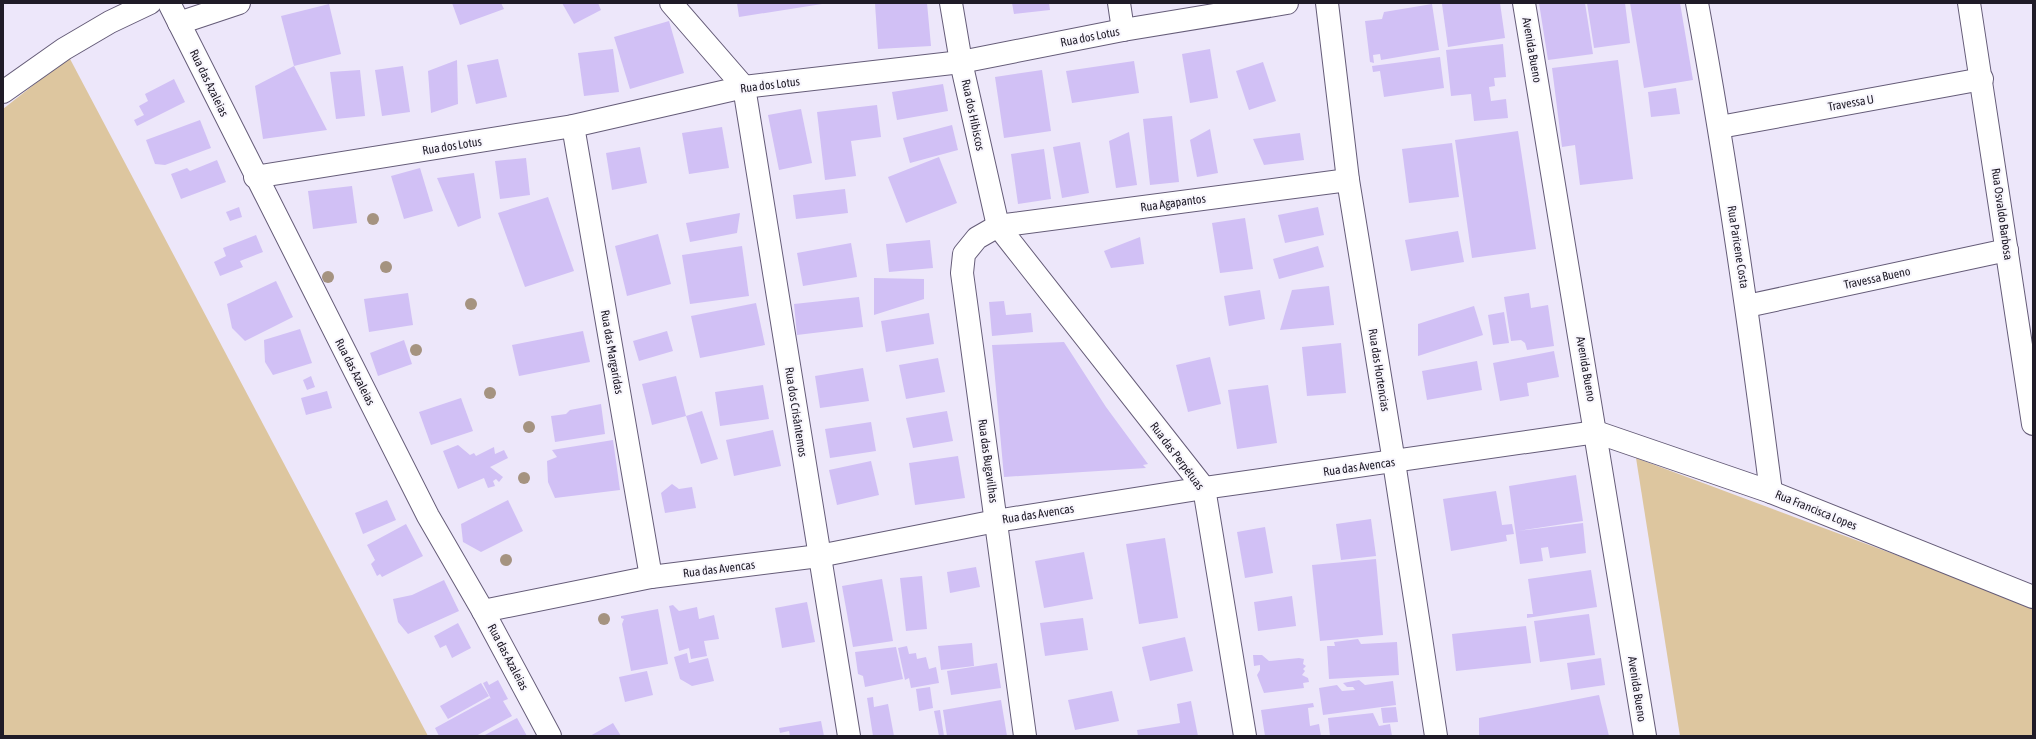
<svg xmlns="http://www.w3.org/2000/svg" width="2036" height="739" viewBox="0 0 2036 739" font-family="'Asap Condensed',sans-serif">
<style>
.green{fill:#ddc69f}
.building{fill:#d1c0f5}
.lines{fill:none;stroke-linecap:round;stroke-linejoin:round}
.minor-casing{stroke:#655c78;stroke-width:24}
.minor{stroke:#fff;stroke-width:22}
.tree{fill:#a59380}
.labels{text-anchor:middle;stroke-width:4;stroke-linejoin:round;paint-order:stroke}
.street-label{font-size:12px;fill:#1f1b27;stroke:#f8f6fd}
</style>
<rect width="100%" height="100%" fill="#ede7fa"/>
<g class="green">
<path d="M69,57L428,736H3V109Z"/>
<path d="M1636,458L2033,606V736H1680Z"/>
</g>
<g class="building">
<path d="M452,3H501L504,9L460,25Z"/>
<path d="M562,3H598L601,10L574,24Z"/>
<path d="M737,3H822V4L739,17Z"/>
<path d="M875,3H927L931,46L878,49Z"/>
<path d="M1012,3H1049L1050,10L1014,14Z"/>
<path d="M1500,3L1505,38L1448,47L1442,4Z"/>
<path d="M1539,3H1585L1593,54L1548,60Z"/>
<path d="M1587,3H1625L1630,43L1594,48Z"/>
<path d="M1630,3H1680L1693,80L1644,88Z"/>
<path d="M329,4L341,54L294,66L327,130L263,139L255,86L294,66L281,16Z"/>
<path d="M1432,4L1439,50L1381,60L1380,54L1373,55L1374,63L1370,62L1365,21L1382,19L1384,12Z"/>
<path d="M669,21L684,73L630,89L614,37Z"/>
<path d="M1503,44L1506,77L1494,78L1495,86L1489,87L1491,101L1506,99L1508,118L1474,121L1471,94L1451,96L1446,50Z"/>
<path d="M613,49L619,92L584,96L578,53Z"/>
<path d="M1210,49L1218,98L1190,103L1182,54Z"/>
<path d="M1440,57L1444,88L1384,97L1380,71L1373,72L1372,66Z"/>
<path d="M498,59L507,97L476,104L467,65Z"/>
<path d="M457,60L458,104L431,113L428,71Z"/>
<path d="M1618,60L1633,179L1580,185L1575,145L1562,147L1552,68Z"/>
<path d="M1134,61L1139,93L1072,103L1066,71Z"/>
<path d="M1263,62L1276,101L1249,110L1236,71Z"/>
<path d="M403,66L410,112L382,116L375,70Z"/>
<path d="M360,70L365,116L336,119L330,72Z"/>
<path d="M1042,70L1051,131L1004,138L995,77Z"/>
<path d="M174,79L185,102L137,126L134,120L144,115L139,106L148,101L145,94Z"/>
<path d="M943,84L948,111L897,120L892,92Z"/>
<path d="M1676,88L1680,114L1651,117L1648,92Z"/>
<path d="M877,105L881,137L851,141L856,176L825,180L817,112Z"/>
<path d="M801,109L812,163L779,170L768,115Z"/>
<path d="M1172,116L1179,182L1150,185L1143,119Z"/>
<path d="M200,120L211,148L165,165L155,164L146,140Z"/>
<path d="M952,125L958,150L910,163L903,138Z"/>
<path d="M722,127L729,168L689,174L682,133Z"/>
<path d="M1210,129L1218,173L1197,177L1190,140Z"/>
<path d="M1518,131L1536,249L1472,258L1455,140Z"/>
<path d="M1129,132L1137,185L1116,188L1109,141Z"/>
<path d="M1300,133L1304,160L1264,165L1253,139Z"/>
<path d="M1080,142L1089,193L1062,198L1053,147Z"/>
<path d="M1452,143L1459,197L1409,203L1402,149Z"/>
<path d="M640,147L647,183L612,190L606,153Z"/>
<path d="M1044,149L1051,199L1018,204L1011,154Z"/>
<path d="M939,157L957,203L906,223L888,177Z"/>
<path d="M526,158L530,195L500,199L495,161Z"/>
<path d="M217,160L226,182L181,199L171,174L187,168L190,171Z"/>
<path d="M420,168L433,211L404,219L391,176Z"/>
<path d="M474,173L481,218L458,227L437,178Z"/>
<path d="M352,186L357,223L313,229L308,191Z"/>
<path d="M845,189L848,213L796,219L793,195Z"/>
<path d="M548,197L574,271L525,287L498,213Z"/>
<path d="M239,207L242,217L230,221L226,212Z"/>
<path d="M1318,207L1324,235L1285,243L1278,215Z"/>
<path d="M740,213L737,233L690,242L686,223Z"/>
<path d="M1245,218L1253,269L1220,273L1212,223Z"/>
<path d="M1458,231L1464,262L1411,271L1405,240Z"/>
<path d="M658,234L671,284L627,296L615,246Z"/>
<path d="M256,235L263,252L240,261L243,267L220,276L214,262L226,256L223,248Z"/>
<path d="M1140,237L1144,264L1111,268L1104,251Z"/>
<path d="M930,240L933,268L889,272L886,244Z"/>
<path d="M851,243L857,277L803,286L797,253Z"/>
<path d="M742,246L749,296L690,304L682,255Z"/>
<path d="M1318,246L1324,267L1279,279L1273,259Z"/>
<path d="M874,278L924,279V299L874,315Z"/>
<path d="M276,281L293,317L245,341L232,328L227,304Z"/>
<path d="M1329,286L1334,325L1280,330L1292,290Z"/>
<path d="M1260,290L1265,319L1229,326L1224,296Z"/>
<path d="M408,293L413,325L369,332L364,299Z"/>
<path d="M1529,293L1531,308L1548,305L1554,346L1527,350L1525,343L1521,340L1511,341L1504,297Z"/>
<path d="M859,297L863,327L797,335L794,304Z"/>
<path d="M1004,301L1006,315L1031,313L1033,332L992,336L989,302Z"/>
<path d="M756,303L765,345L700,358L691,316Z"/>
<path d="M1474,306L1483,335L1418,356V324Z"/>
<path d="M1504,312L1509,343L1493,345L1488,315Z"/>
<path d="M929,313L934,344L886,352L881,321Z"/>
<path d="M300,329L312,363L273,375L265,362L264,340Z"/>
<path d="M583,331L590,362L519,376L512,345Z"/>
<path d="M667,331L673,351L639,361L633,341Z"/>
<path d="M404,340L412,364L378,376L370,353Z"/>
<path d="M1064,342L1106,407L1148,464L1143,465L1146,468L1004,477L992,345Z"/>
<path d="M1341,343L1346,393L1307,396L1302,347Z"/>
<path d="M1554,351L1559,377L1527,383L1529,396L1500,401L1493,363Z"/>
<path d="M1210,357L1221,404L1188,412L1176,365Z"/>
<path d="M938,358L945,392L906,399L899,365Z"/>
<path d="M1477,361L1482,390L1427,400L1422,371Z"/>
<path d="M863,368L869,401L820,408L815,376Z"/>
<path d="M311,376L315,387L307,390L303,380Z"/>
<path d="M676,376L686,416L652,425L642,384Z"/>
<path d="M763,385L769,419L720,426L715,392Z"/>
<path d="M1268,385L1277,443L1237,449L1228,390Z"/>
<path d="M327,391L332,408L306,415L301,398Z"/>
<path d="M461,398L473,431L431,445L419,412Z"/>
<path d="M601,404L605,434L555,442L551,416L566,414L570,410Z"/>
<path d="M702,411L718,459L701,464L686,416Z"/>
<path d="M947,411L953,441L913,448L906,418Z"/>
<path d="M871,422L876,451L830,458L825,429Z"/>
<path d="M773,430L781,466L734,476L726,440Z"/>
<path d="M613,440L620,490L555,498L548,482L547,461L557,457L552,450Z"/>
<path d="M458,445L470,455L474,453L476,456L494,447L495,454L504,450L508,458L490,467L503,477L499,482L496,479L493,481L495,486L488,488L484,478L458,489L443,451Z"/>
<path d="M958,456L965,498L915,505L909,463Z"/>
<path d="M871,461L879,495L837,505L829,470Z"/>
<path d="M1576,475L1583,521L1518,531L1583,523L1586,553L1550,558L1548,547L1541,548L1543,561L1520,564L1509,486Z"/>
<path d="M672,484L679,489L692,487L696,508L665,513L661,493Z"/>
<path d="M1496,491L1502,525L1512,524L1514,534L1506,535L1507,541L1451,551L1443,499Z"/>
<path d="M387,500L396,520L363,534L355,513Z"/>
<path d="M508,500L523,531L481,552L463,542L461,524Z"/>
<path d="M1371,519L1376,556L1341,560L1336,524Z"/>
<path d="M406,524L423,556L382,577L380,574L377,576L371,564L375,560L367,545Z"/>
<path d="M1265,527L1273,573L1245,578L1237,532Z"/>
<path d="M1165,538L1178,618L1139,624L1126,544Z"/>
<path d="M1084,552L1093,599L1044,608L1035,561Z"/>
<path d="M1376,559L1383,635L1320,641L1312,565Z"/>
<path d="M976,567L980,587L950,593L947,572Z"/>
<path d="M1591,570L1597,607L1527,618V614H1533L1528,579Z"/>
<path d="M922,576L927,629L906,631L900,578Z"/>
<path d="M882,579L893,641L853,647L842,586Z"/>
<path d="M444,580L459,611L408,634L398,622L393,599L412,595Z"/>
<path d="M1292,596L1296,626L1258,631L1254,602Z"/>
<path d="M807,602L815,642L782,648L775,608Z"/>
<path d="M673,605L679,611L697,607L699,619L714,615L719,639L704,641L707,656L691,659L689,648L679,651L669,606Z"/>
<path d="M658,609L668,664L631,671L622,624L624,619L621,618V616Z"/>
<path d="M1589,614L1595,655L1540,662L1534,621Z"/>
<path d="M1083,618L1088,650L1045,656L1040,623Z"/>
<path d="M458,623L471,648L452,658L446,645L440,648L434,636Z"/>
<path d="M1526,626L1531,663L1456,671L1452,634Z"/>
<path d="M1185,637L1193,671L1150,681L1142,647Z"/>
<path d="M1358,639L1361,644L1397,642L1399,675L1329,679L1327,646H1335L1334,642Z"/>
<path d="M972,643L974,666L941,670L938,646Z"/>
<path d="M907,646L909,654L916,653L917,659L926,657L929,669L936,667L939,683L911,688L909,678L905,680L898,648Z"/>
<path d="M896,647L903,679L865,687L863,676L858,674L855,652Z"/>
<path d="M687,653L689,663L708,658L714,681L692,686L680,679L674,657Z"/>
<path d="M1253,655H1262L1269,661L1299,658L1304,659L1303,664L1306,666L1303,669L1305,671L1302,675L1308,678L1309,682L1303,683L1304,688L1264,693L1257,675L1260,670V665L1254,666Z"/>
<path d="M1601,658L1605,685L1571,690L1567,663Z"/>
<path d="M997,663L1001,688L951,695L947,671Z"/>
<path d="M647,671L653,695L625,702L619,677Z"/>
<path d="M498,680L508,699L503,701L512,716L476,736H439L435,728L490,698L491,699L483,683L487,681L489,685Z"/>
<path d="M1359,680L1365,685L1393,681L1396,705L1323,715L1319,688L1337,685L1342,691L1355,690L1353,687H1347L1343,683Z"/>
<path d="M481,683L489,696L448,719L440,706Z"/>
<path d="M930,687L933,708L919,711L916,689Z"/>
<path d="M1112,691L1119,721L1075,730L1068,700Z"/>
<path d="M1599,695L1609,736H1479V718Z"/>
<path d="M873,697L874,707L888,704L894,736H873L867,698Z"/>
<path d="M1001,700L1007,736H947L943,710Z"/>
<path d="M1191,701L1198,736H1138L1137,730L1180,723L1177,704Z"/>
<path d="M1313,703L1314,707L1308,708L1310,726L1319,724L1321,736H1265L1261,710Z"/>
<path d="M1396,707L1398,722L1383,723L1381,708Z"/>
<path d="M940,710L944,736H939L934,711Z"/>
<path d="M1373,713L1379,726L1390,724L1392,736H1330L1328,718Z"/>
<path d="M517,718L527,736H483Z"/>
<path d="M821,721L824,736H790L789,731L780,733L779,728Z"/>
<path d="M613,723L621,736H590Z"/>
</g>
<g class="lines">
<g class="minor-casing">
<g id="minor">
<path d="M169,3L428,516L483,611L550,736"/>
<path d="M671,3L744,87L849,736"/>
<path d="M951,3L961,62L998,226L1204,488L1245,736"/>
<path d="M1119,3L1123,30"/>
<path d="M1327,3L1348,180L1394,462L1436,736"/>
<path d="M1524,3L1645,736"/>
<path d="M1697,3C1727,165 1750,328 1771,492"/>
<path d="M1969,3L2033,424"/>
<path d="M179,23L239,3"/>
<path d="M3,92L64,49L110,22L150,3"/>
<path d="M573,126L651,577"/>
<path d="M1720,127L1982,79"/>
<path d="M255,177L573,126L744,87L961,62L1123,30L1287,3"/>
<path d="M1747,306L2007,250"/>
<path d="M483,611L651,577L819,556L996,521L1204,488L1596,432L1771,492L2033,597"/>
<path d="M1025,736L962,273L964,254L977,238L998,226L1348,180"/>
</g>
</g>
<use href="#minor" class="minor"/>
</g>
<g class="tree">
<circle cx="373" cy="219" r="6"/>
<circle cx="386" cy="267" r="6"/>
<circle cx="328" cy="277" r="6"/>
<circle cx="471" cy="304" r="6"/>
<circle cx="416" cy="350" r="6"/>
<circle cx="490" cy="393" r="6"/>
<circle cx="529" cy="427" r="6"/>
<circle cx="524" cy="478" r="6"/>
<circle cx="506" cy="560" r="6"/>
<circle cx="604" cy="619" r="6"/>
</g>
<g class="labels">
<g class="street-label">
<text transform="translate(1090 37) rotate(-11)" y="4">Rua dos Lotus</text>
<text transform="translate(1532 50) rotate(80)" y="4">Avenida Bueno</text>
<text transform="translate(209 83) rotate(64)" y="4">Rua das Azaleias</text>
<text transform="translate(770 85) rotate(-7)" y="4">Rua dos Lotus</text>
<text transform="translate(1851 103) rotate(-10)" y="4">Travessa U</text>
<text transform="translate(973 115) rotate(78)" y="4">Rua dos Hibiscos</text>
<text transform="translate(452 146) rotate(-9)" y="4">Rua dos Lotus</text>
<text transform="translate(1173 203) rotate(-8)" y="4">Rua Agapantos</text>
<text transform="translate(2002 214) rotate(82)" y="4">Rua Osvaldo Barbosa</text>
<text transform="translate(1738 247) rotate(81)" y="4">Rua Paricene Costa</text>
<text transform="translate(1877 278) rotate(-12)" y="4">Travessa Bueno</text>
<text transform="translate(612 352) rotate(80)" y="4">Rua das Margaridas</text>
<text transform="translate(1586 369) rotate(80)" y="4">Avenida Bueno</text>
<text transform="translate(1379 370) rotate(81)" y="4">Rua das Hortencias</text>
<text transform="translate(355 372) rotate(63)" y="4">Rua das Azaleias</text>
<text transform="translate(796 412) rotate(81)" y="4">Rua dos Crisântemos</text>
<text transform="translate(1177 456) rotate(53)" y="4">Rua das Perpétuas</text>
<text transform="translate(988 461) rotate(82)" y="4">Rua das Bugavilhas</text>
<text transform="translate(1359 467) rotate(-8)" y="4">Rua das Avencas</text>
<text transform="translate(1816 510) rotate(22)" y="4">Rua Francisca Lopes</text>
<text transform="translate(1038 514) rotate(-9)" y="4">Rua das Avencas</text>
<text transform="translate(719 569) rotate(-7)" y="4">Rua das Avencas</text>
<text transform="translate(508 657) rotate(62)" y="4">Rua das Azaleias</text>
<text transform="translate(1637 689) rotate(81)" y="4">Avenida Bueno</text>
</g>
</g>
<rect width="2036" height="739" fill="none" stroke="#1f1b27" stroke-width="8"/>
</svg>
